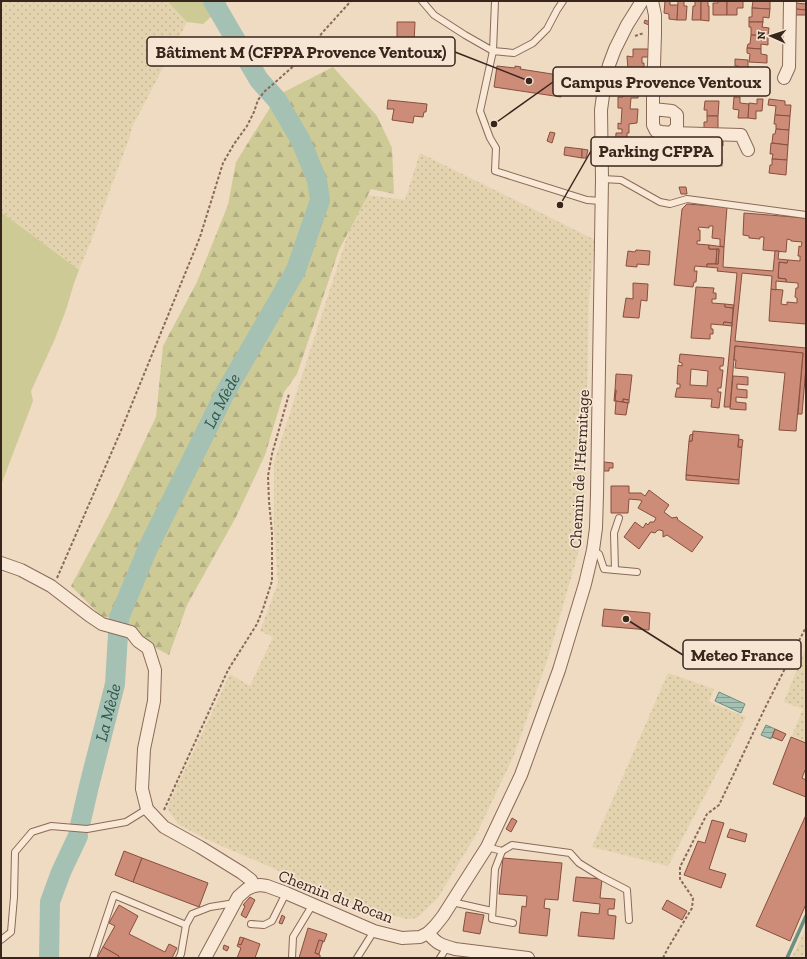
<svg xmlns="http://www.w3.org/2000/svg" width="807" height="959" viewBox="0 0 807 959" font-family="'Zilla Slab',serif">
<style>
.farmland{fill:url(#farmland-dots)}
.green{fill:#cdca96}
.forest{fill:url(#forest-firs)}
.water{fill:url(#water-rules);stroke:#6b8f80}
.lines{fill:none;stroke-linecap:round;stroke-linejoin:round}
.stream{stroke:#6b8f80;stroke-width:3.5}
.river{stroke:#a5c1b4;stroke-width:20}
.building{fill:#cd8c77;stroke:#884f3f;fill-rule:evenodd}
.service-casing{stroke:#896a59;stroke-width:8}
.minor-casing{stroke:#896a59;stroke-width:14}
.path{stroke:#896a59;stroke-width:2;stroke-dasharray:3 2;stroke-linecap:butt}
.service{stroke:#f9e8d6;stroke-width:6}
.minor{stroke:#f9e8d6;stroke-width:12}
.labels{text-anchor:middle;stroke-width:3.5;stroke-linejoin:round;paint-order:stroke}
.street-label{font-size:16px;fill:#38261d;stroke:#f6e5d2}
.water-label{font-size:17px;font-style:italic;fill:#2c584e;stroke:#f6e5d2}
.leader{fill:none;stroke:#38261d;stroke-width:1.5}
.callout-dot{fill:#38261d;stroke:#f6e5d2;stroke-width:1.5}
.callout{fill:#f6e5d2;stroke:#38261d;stroke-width:1.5}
.callout-label{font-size:17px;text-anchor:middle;font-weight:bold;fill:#38261d}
</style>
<defs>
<pattern id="farmland-dots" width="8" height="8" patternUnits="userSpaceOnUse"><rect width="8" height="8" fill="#e4d3af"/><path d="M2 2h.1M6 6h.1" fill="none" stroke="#c4b596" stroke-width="1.8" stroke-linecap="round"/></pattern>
<pattern id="forest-firs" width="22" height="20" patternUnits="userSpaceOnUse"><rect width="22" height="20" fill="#cdca96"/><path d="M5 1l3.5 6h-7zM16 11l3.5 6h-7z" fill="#b1ad81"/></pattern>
<pattern id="water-rules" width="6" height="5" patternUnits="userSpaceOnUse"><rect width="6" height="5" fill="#a5c1b4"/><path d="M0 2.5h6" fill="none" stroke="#879d92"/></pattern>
</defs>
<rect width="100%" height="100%" fill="#efdac2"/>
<g class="farmland">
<path d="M1,1H168L187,22L132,127L130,136L91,241L79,270L1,212Z"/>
<path d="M420,153L595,240L589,298L585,492L579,550L548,658L514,755L477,833L437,899L417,918L407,919L366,909L314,888L275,869L208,840L178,824L167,808L230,674L250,686L273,637L260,631L278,583L274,528V462L361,194L405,200Z"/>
<path d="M806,647V741L792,736L803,709L784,702Z"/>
<path d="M668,673L714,689L709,702L746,717L668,866L592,847Z"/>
<path d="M806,927V958H791L797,947Z"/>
</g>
<g class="green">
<path d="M170,1H228L203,24L187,22L169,3Z"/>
<path d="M1,212L79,270L74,283L66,310L54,341L31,391L33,401L1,485Z"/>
</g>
<g class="forest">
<path d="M333,67L377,116L392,148L394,194L371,189L339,250L297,374L284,392L265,455L236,517L187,605L169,655L154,647L132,625L124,624V615L154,543L231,392L301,270L325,200L321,175L303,133L280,94Z"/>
<path d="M273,103L298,142L312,181L316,199L293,268L219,394L142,548L113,618L101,616L71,586L110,513L156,417L163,346L197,282L228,205L236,162Z"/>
</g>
<g class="water">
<path d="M719,692L745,704L741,713L715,701Z"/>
<path d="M766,725L775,729L771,739L761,735Z"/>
</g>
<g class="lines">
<path class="stream" d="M787,958L806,916"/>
<g class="river">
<path id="s1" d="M80,825L89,786L115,684L119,618L148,548L225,393L296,270L320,200L317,180L300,139L277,100L259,80L213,1"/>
<path d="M49,958L50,902L61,872L78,836"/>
</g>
</g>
<g class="building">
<path d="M665,1H670V5H678L677,20L669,19V14L664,13Z"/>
<path d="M678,1H684V6H687L686,20H677Z"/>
<path d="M695,1H701V20H692L693,6H695Z"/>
<path d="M701,1H708V6H709V21L701,20Z"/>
<path d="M718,1H727V15H713V3H718Z"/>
<path d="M727,1H743V8H737V15H727Z"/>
<path d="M753,1H770V9L752,8Z"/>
<path d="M796,3L806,4V10L796,9Z"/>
<path d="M752,8L770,9L769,18L763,17V22H749V17H752Z"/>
<path d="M796,9L806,10V15H795Z"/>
<path d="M645,20L650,22L649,25L644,23Z"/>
<path d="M397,22H415L414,44H408V52H405V55H395V50H397V48H404V45H397Z"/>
<path d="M749,22H763L762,27L769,28L768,36L751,35V27H749Z"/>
<path d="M751,35L768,36V45L761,44V49L747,48L748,44H750Z"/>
<path d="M747,48L761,49V54L767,55V63L749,62L750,54L747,53Z"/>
<path d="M633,49H649V57H642V63H644V71H637L636,82H644L643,90H639L638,98H631L630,109H638L637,123L629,124V133H627V146H625V153L615,152L616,133H622V129H618V123L621,124L622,108H618V97H623V89H627V81H622L623,70H628L627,56L633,57Z"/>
<path d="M735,59L748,60V67L753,68V77L737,76L738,66H735Z"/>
<path d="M497,66L515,68V66L521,67L520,69L565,76L561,97L494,87Z"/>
<path d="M734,97H740V103L749,104L748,118H738L739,110L733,109Z"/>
<path d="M757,99H763L762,111H756V119L748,118L749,103L757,104Z"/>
<path d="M769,99L785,101V105H791L790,116L775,115L776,106L768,105Z"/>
<path d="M388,100L427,104L426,112H424L423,117L414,116L413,123L392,120L394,109H387Z"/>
<path d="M705,101H719L718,116H707V110H704Z"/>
<path d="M775,115L790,116L789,130L776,129V124H774Z"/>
<path d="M707,116H718V131L704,130V122H707Z"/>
<path d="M776,129L789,130L788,145L772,143L773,134H775Z"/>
<path d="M550,132L555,133L552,143L547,141Z"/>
<path d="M708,138L723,139V146L716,145V152L704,151L705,144H707Z"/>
<path d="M771,143L788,145L787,160L772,159L773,154H770Z"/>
<path d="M565,147L582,149V158L564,155Z"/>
<path d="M582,149L588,150L586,158H582Z"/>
<path d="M704,151L716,152L715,159H722V166L706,165L707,159L704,158Z"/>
<path d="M772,159L787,160L786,175L769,173L770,165H772Z"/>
<path d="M679,187H686L687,194H681Z"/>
<path d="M687,204L727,207L724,247L720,246V239L712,238L713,226H709V228L699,227L698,230H700V241H697V244L709,245V249H717L716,264H707V267L695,266L694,271H697L696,282H694L693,287L674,285L682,209Z"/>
<path d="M744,213L806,218V324L769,321L771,289L783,290L781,304L787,305V302L797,303V298L795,297L796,288H798V283L786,282V279L778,278L779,262L787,263L788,260L800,261V256H798L799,246L801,247L802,242L791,241V240L787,239L786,252L763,250L764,237H760V239L749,238V236L743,235Z"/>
<path d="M709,245L724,247L723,267L773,271L775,251H779L778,259L788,260L787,263L779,262L778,278L786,279V282L776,281V290L771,289L772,276L742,273L735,341L806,348V367L802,414H798L803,353L735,346L730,407H724L737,273L717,271L718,268L707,267V264H718L719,249H709Z"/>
<path d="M717,249H719L718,264H716Z"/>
<path d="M636,250L650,251L649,265L637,264V267L626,266L628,251L635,252Z"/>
<path d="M633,283L648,284L647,301L641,300L639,318L623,317L626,298L633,299Z"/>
<path d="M696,287L714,288L713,293H716V299H712V303L725,304V307L733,308L732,323L724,322L723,325L711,324V329H713V334H710V339L691,338Z"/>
<path d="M725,304L734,305L733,308L725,307Z"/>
<path d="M724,322L732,323V326L723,325Z"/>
<path d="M735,346L803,353L796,431L779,430L785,373L735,368L736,360H734Z"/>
<path d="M680,354L724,358L723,366H720V370H723L721,388H718V392H721L719,408L711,407L712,399L675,397L677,388H680V384H677L678,365L682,366V363L679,362ZM691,369L708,371L707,386L690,385Z"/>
<path d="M616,374L632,375L629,400L623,399V402L615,401L616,390H615Z"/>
<path d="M733,376L748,377V385L737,384V389L747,390V398L736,397V402L746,403V410L730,409Z"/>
<path d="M615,390H616L615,401H614Z"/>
<path d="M623,399L629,400V403L623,402Z"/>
<path d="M616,401L628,403L626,415L615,414Z"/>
<path d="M693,431L739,435L738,447H742L739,480L686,475L689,441H692Z"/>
<path d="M693,434L692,441H689L690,435Z"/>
<path d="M739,439L743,440L742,447H738Z"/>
<path d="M604,462L613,463V468H609V471H604Z"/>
<path d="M686,475L739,480V484L686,480Z"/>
<path d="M611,486H629V493H641L645,496L649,490L669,505L664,512L672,518L677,517L678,520L703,537L692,552L667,535L663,537V531L660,530H658L655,533L651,532L639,549L624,537L635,522L643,528L646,523L648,525L650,522H654L656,518L638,508L642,501L640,500L629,499L628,513H611Z"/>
<path d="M604,609L650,613L649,630L602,626Z"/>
<path d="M775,729L786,734L782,741L772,737Z"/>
<path d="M791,737L806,743V771L805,770L802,778L806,780V797L773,784Z"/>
<path d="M806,815V904L790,941L756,926Z"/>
<path d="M512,818L517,821L511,832L506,829Z"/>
<path d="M712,820L724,823L709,869L726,874L721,888L684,875L698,841L705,843Z"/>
<path d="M730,829L747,834L745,842L727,837Z"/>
<path d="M124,851L142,858L133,882L115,875Z"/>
<path d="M142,858L208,883L199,907L133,882Z"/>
<path d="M503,858L562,863L558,900L545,899L544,908L550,909L547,936L519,933L522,906L526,907L527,896L499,894Z"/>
<path d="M576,877L602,879L600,898L615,899L614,909H608V915L616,916L614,939L578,936L581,912L599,914L600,904L573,901Z"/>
<path d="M250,897L255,900L246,918L241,915L245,906L243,905Z"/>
<path d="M667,900L687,911L682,920L662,909Z"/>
<path d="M119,905L138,916L129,934L165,952L169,944L177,948L172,958H118L119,956L103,947L115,926L109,923Z"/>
<path d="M466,912L484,915L480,934L463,931Z"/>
<path d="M282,915L285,917L282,924L279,923Z"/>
<path d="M308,928L327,934L324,942L319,940L315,953L320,955V958H299Z"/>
<path d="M240,937L244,938L241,945L238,944Z"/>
<path d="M244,938L260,944L255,958H237L241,948L237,946L238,944L241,945Z"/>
<path d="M319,940L323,941L319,954L315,953Z"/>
<path d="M224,945L229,947L227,951L223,949Z"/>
<path d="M103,947L119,956L118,958H97Z"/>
</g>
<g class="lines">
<g class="service-casing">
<g id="service">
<path d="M422,1L434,15L465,35L493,51L495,1"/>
<path d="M563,1L557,10L547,29L533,43L514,53L493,51L480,111L490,138L496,148L495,171L587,200L601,201"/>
<path d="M602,179L621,180L660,202L670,204L687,199L806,215"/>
<path d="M593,550L599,554L604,569L637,572"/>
<path d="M615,570L614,533L619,518"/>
<path d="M487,847L502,851L512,845L570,853L579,863L600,876L627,890L629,920"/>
<path d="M502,851L495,869L492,919L513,923"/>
<path d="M452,902L492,911"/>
<path d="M251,924L264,925L272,921L286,893"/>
<path d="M1,940L11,932L14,897L15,852L32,832L51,826L87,829L126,822L147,809"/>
<path d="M93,958L114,895L186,925"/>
<path d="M179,958L181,954L186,925L192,914L210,907L235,903"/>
<path d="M292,958L293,937L313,904"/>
<path d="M357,958L374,931"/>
<path d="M440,958L447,947"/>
</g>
</g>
<g class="minor-casing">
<g id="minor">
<path d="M652,1L655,15V34L653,95V125L656,131L662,132L671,133L677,127V115L672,111L653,109"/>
<path d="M784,78L789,67L790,1"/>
<path d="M671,133L741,135L748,150"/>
<path d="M1,563L21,570L51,586L90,616L102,624L131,632L138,641L148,648L155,670L154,701L144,749L142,789L147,809L164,827L200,847L242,873L251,880L254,886"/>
<path d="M428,933C437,944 441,945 455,949L528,958"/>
<path d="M205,958L238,897L247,889L254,886L260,885L267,886L286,893L374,931L402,938L420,937L428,933L435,926L443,916L487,847L521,775L559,670L585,584L593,550L596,528L597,494L602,179L601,110L604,88L609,65L615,49L627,25L642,1"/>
</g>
</g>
<g class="path">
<path d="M635,36L644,33"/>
<path d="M57,578L120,433L200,237L223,163L234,144L247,126L254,112L258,100L264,92L305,56L322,33L351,1"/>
<path d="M164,810L228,670L257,624L263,609L272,581V533L269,501L268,476L272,454L289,394"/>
<path d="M663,958L668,948L692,908L693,898L680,879V867L707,814L719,805L765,708L806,627"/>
</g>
<use href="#service" class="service"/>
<use href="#minor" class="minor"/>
</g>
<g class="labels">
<g class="street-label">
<text transform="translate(579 469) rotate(-87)" y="6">Chemin de l'Hermitage</text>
<text transform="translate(336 896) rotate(21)" y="6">Chemin du Rocan</text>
</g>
<g class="water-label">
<text dy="6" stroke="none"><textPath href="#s1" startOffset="452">La Mède</textPath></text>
<text dy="6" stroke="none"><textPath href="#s1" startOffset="116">La Mède</textPath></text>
</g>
</g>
<path class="leader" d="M529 81L455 52M494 124L553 82M560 205L591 151M626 619L683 655"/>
<g class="callout-dot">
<circle cx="529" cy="81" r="4"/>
<circle cx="494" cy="124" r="4"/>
<circle cx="560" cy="205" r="4"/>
<circle cx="626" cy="619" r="4"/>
</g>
<g class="callout">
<rect x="147" y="37" width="308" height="29" rx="4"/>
<rect x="553" y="67" width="217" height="29" rx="4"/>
<rect x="591" y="137" width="131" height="29" rx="4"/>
<rect x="683" y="640" width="118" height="29" rx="4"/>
</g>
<g class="callout-label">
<text x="301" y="58">Bâtiment M (CFPPA Provence Ventoux)</text>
<text x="661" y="88">Campus Provence Ventoux</text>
<text x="656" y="157">Parking CFPPA</text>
<text x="742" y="661">Meteo France</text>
</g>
<rect width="807" height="959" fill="none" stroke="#38261d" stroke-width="4"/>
<g transform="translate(771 36) rotate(273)" stroke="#f6e5d2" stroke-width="3" paint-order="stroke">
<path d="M0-3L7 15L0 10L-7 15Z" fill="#38261d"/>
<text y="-6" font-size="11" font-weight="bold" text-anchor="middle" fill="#38261d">N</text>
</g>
</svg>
